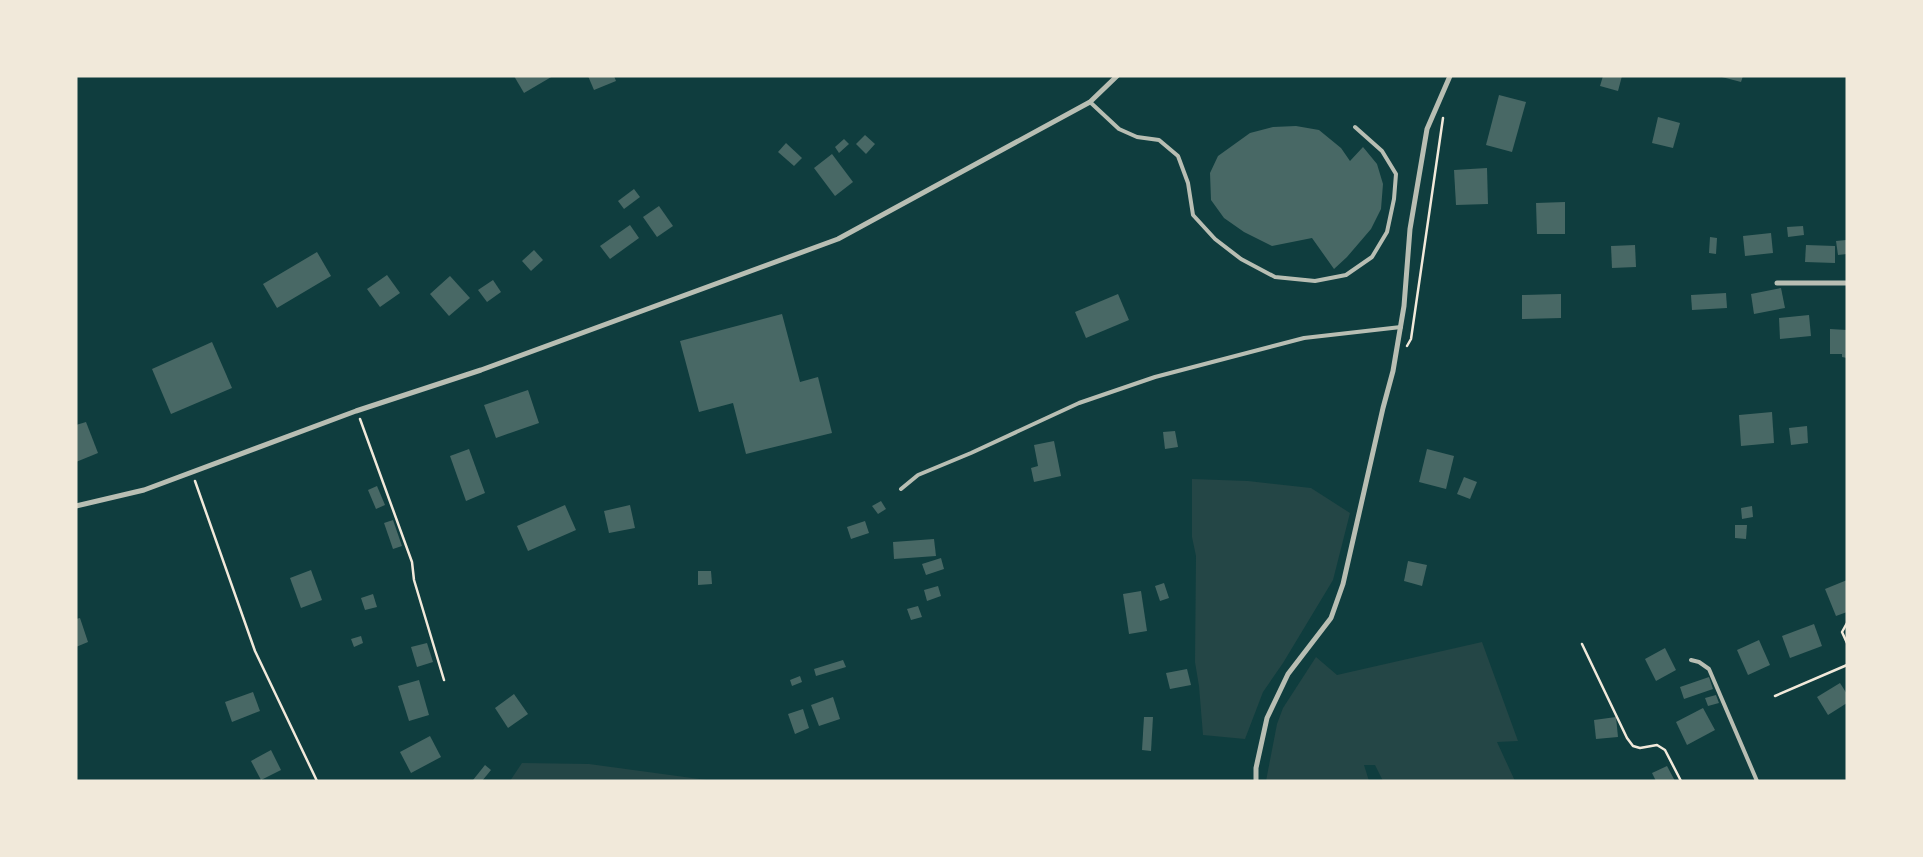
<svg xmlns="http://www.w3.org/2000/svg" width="1923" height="857" viewBox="0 0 1923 857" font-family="'Varela Round',sans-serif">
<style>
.green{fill:#244646}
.building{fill:#486865}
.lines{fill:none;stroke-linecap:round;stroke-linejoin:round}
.path{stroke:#f1e9da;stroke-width:2.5}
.service{stroke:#b8beb3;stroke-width:4}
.minor{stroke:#b8beb3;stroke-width:5}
</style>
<rect width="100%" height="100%" fill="#0f3d3e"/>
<g class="green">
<path d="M1192,479L1248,481L1311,488L1350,513L1333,580L1283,663L1263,692L1245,739L1203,735L1199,686L1195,662L1196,556L1192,537Z"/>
<path d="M1482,642L1518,741L1497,742L1515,781H1383L1375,765H1364L1369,781H1266L1277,724L1283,708L1316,657L1337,675Z"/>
<path d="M522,763L589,764L714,781H510Z"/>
</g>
<g class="building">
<path d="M514,76H553L524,93Z"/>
<path d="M588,76H614L616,81L594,90Z"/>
<path d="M1603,76H1622L1618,91L1600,86Z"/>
<path d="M1718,76H1743L1741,82Z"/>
<path d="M1499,95L1526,102L1512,152L1486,145Z"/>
<path d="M1658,117L1680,123L1673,148L1652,143Z"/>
<path d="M1296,126L1319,130L1341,148L1350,161L1363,147L1377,164L1383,184L1381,209L1371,229L1347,257L1334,269L1312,238L1272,246L1244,232L1224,218L1211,200L1210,173L1218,156L1250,133L1273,127Z"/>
<path d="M865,135L875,144L866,154L856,144Z"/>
<path d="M844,139L849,144L839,153L835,147Z"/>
<path d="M786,143L802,158L794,166L778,152Z"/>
<path d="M832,154L853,182L835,196L814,168Z"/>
<path d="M1487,168L1488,204L1456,205L1454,170Z"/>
<path d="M634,189L640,197L624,209L618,201Z"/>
<path d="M1565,202V234H1537L1536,203Z"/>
<path d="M659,206L673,226L657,237L643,217Z"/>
<path d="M630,225L639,238L610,259L600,246Z"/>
<path d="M1803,226L1804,235L1788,237L1787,227Z"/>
<path d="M1771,233L1773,253L1745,256L1743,236Z"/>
<path d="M1710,237L1717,238L1716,254L1709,253Z"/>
<path d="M1846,240L1847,254L1838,255L1836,241Z"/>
<path d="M1635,245L1636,267L1612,268L1611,246Z"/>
<path d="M1806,245L1835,246V263L1805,262Z"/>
<path d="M534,250L543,260L531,271L522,261Z"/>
<path d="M317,252L331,276L277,308L263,284Z"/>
<path d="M387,275L400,293L380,307L367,289Z"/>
<path d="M450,276L470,298L449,316L430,294Z"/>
<path d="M493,280L501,292L487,302L478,290Z"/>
<path d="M1781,288L1785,308L1754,314L1751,294Z"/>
<path d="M1726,293L1727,308L1692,310L1691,295Z"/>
<path d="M1118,294L1129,320L1086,338L1075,312Z"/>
<path d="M1561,294V318L1522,319V295Z"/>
<path d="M782,314L800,382L818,377L832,433L746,454L733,403L699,412L680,341Z"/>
<path d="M1809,315L1811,336L1780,339L1779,318Z"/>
<path d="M1830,329L1847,330V358L1842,357V354H1830Z"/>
<path d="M212,342L232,388L171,414L152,369Z"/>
<path d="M528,390L539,423L496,438L484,405Z"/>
<path d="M1772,412L1774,443L1741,446L1739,415Z"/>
<path d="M86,422L98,453L76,462V425Z"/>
<path d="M1807,426L1808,443L1791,445L1789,428Z"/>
<path d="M1175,431L1178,447L1165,449L1163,432Z"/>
<path d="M1054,441L1061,476L1034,482L1031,468L1038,466L1034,445Z"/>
<path d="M469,449L485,493L466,501L450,456Z"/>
<path d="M1427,449L1454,456L1446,489L1419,482Z"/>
<path d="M1464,477L1477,482L1470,499L1457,494Z"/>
<path d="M377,486L385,505L376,509L368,490Z"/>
<path d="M881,501L886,509L878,514L872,506Z"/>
<path d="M565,505L576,530L528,551L517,526Z"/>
<path d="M630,505L635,528L609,533L604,511Z"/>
<path d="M1752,506L1753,517L1742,519L1741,508Z"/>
<path d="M393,520L402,546L393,549L384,523Z"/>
<path d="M865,521L869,533L851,539L847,527Z"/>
<path d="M1735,525H1747L1746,539L1735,538Z"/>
<path d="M934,539L936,556L894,559L893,542Z"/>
<path d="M941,558L944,569L926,575L922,564Z"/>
<path d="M1408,561L1427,565L1422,586L1404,581Z"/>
<path d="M311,570L322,600L301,608L290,578Z"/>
<path d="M698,571H711L712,584L698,585Z"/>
<path d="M1847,580V612L1836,616L1825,589Z"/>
<path d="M1164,583L1169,598L1160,601L1155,586Z"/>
<path d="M938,586L941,596L927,601L924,590Z"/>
<path d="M1141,591L1147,631L1129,634L1123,594Z"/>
<path d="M373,594L377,607L365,610L361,598Z"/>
<path d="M918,606L922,617L911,620L907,609Z"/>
<path d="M80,618L88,642L76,647V619Z"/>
<path d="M1814,624L1822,646L1790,658L1782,636Z"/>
<path d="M361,636L363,643L354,647L351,639Z"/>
<path d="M1759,640L1770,665L1748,675L1737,650Z"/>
<path d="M427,643L433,662L417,667L411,647Z"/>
<path d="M1665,648L1676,670L1656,681L1645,659Z"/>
<path d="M843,660L846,667L816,676L814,669Z"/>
<path d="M1187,669L1191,685L1170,689L1166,673Z"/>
<path d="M800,676L802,682L792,686L790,680Z"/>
<path d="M1709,677L1713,689L1684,699L1680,687Z"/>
<path d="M419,680L429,715L409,721L398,686Z"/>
<path d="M1840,683L1847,694V703L1828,715L1817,697Z"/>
<path d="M253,692L260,711L232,722L225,702Z"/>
<path d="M514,694L528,714L508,728L495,708Z"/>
<path d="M1716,695L1719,703L1708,706L1705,698Z"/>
<path d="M833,697L840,719L819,726L811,705Z"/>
<path d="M1703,708L1715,730L1687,745L1676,722Z"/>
<path d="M803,709L809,728L795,734L788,714Z"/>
<path d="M1144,717H1153L1151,751L1142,750Z"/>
<path d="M1616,717L1618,737L1596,739L1594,720Z"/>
<path d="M430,736L441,757L411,773L400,752Z"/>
<path d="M271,750L281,770L261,780L251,761Z"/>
<path d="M485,765L491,770L482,781H474L473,780Z"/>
<path d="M1667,766L1675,781H1656L1652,773Z"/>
</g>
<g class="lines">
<g class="path">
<path d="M1407,346L1411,339L1443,118"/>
<path d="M360,419L412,562L414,580L444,680"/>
<path d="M195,481L255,651L317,781"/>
<path d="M1847,623L1842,632L1847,643"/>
<path d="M1582,644L1627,738L1633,746L1640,748L1657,745L1665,750L1681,781"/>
<path d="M1775,696L1847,665"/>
</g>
<g class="service">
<path d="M1090,102L1119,129L1137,137L1159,140L1178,156L1188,183L1193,215L1215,239L1241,259L1275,277L1315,281L1346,275L1372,257L1387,232L1394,199L1396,174L1382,151L1355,127"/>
<path d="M901,489L918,475L971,453L1079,403L1155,377L1304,338L1401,327"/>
<path d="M1691,660L1699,662L1709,669L1757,781"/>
</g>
<g class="minor">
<path d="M1777,283H1847"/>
<path d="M76,506L144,490L356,411L481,370L838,239L1090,102L1117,76"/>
<path d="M1256,781V768L1267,718L1288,674L1331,618L1343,584L1383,408L1393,371L1404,306L1410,229L1427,129L1450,76"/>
</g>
</g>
<rect width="1923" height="857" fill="none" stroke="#f1e9da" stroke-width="155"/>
</svg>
